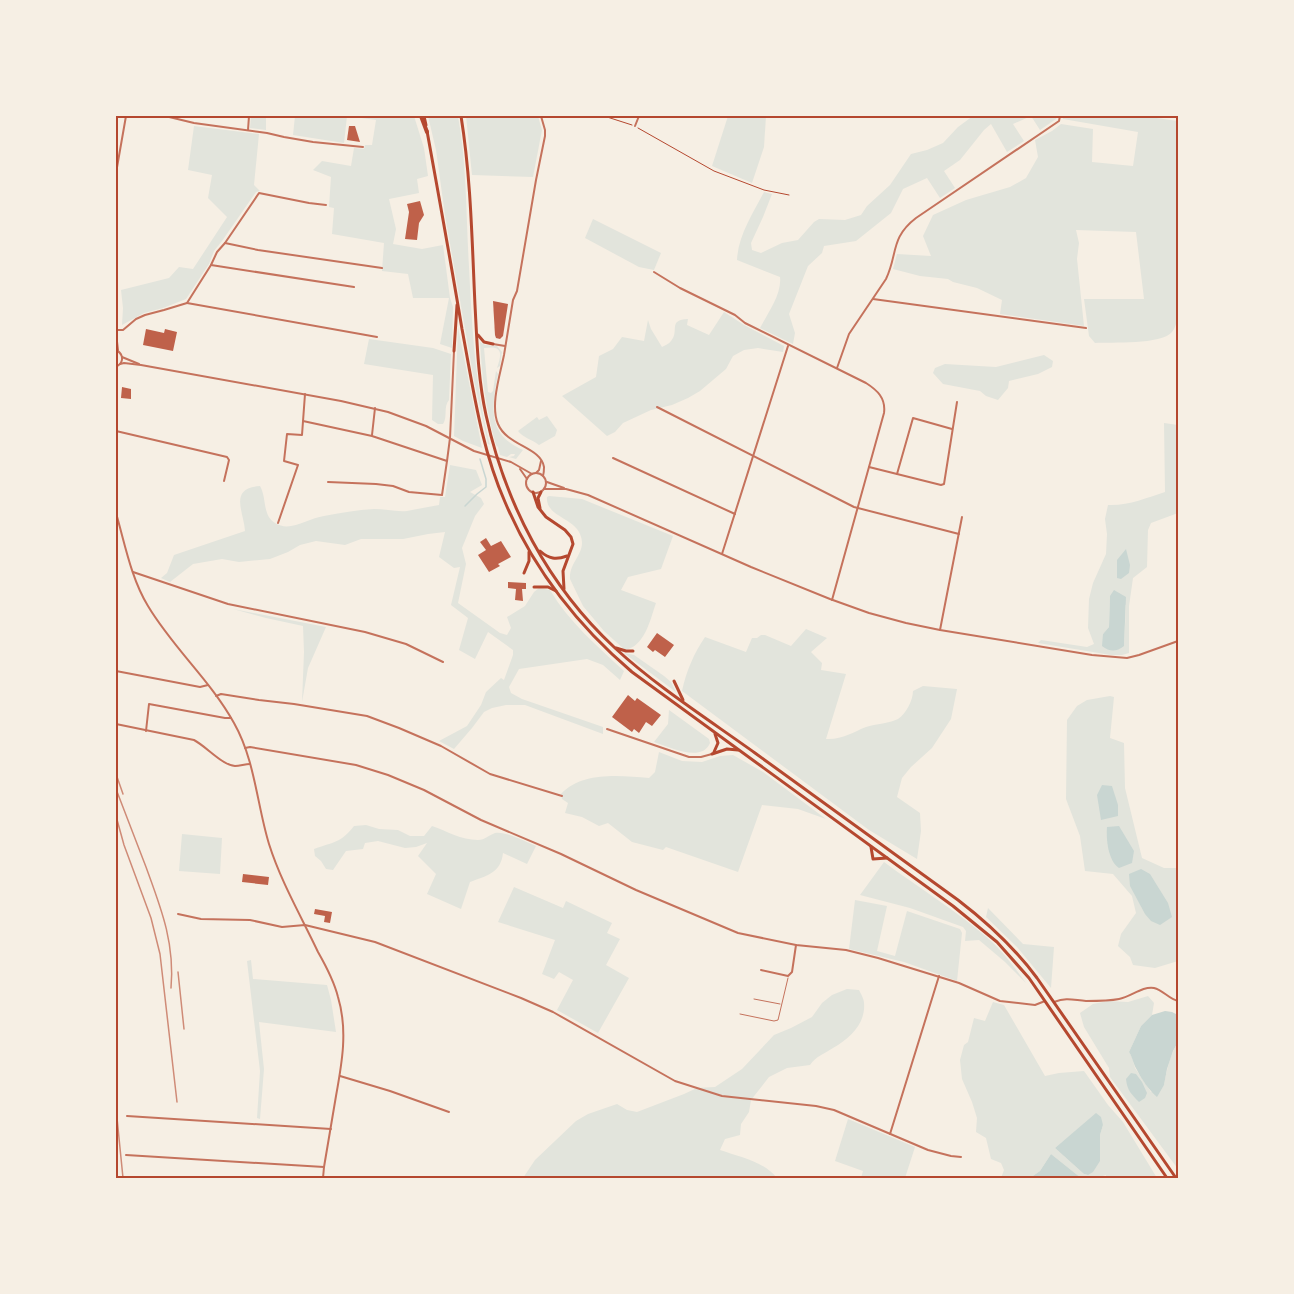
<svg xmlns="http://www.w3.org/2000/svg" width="1294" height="1294" viewBox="0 0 1294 1294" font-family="Signika,sans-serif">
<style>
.green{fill:#e2e4dc;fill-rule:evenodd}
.water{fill:#c9d6d2}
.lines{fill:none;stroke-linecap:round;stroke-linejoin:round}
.stream{stroke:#c9d6d2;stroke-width:1.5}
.building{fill:#bf614a}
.path{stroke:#b5482f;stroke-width:1}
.service{stroke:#c5725c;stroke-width:1}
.minor{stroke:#c5725c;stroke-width:2}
.tertiary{stroke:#c5725c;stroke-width:2}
.primary{stroke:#b5482f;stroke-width:3}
.motorway{stroke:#b5482f;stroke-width:4}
.rail{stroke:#cf8b77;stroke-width:1.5}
.neatline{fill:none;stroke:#b5482f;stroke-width:2}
</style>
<rect width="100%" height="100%" fill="#f6efe4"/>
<g class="green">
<path d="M251,116H266V130L250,128Z"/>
<path d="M295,116H414L424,148L428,176L417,179L419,193L389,199L396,229L393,244L422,249L443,245L450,298L453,307L452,348L440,344L449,298H413L408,274L382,271L384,243L332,234L334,208L329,207L331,177L313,170L322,161L351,166L354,148L364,149L365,145H372L376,120L347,116L344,143L293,135Z"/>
<path d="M428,116H458C467,165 466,216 469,267C472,326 475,387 490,445L488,444L474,380L445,215L436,150Z"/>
<path d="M466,116H538L542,130L533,177L472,175Z"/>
<path d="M728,116H766L764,147L752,183L712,166Z"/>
<path d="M973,116H1057L1056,119L1040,130L1031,116L1013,124L1024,141L1007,152L991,124L984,130L960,160L944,171L955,188L940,198L927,178L903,189L891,213L856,241L824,246L822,253L808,266L789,314L795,333L793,344L760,328C768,313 782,294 780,277L737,260C738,236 753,213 764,192L772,194L763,217L751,243L752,250L761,253L782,243L798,240L814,222L819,219L845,220L861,215L867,206L890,185L911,154L927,150L943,143L958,127Z"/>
<path d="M1063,116H1142L1178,121V300C1177,309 1179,324 1172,332C1161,345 1112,342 1095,343L1089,336L1084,299H1144L1136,232L1076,230L1079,243L1077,259L1084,326L1000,314L1002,300L977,288L953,282L948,279L920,276L893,269L897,254L931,256L923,236L933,215L966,200L1010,187L1026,178L1038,157L1035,140L1052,131L1061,124L1093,129L1092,162L1133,166L1138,132L1063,119Z"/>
<path d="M194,126L259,134L254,185L260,191L256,192L222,241L214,251L209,264L186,299L163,308L144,313L122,325L123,308L121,290L169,278L179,267L193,269L227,217L208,198L212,175L188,170Z"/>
<path d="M593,219L661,253L654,270L639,267L585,238Z"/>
<path d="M724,312L744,325L784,346L783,352L758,348L744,350L733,356L726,369L700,391L688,398L672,405L651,410L623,423L615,432L607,436L562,396L596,377L599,356L613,349L622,337L644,341L648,320L651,329L662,347C665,345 669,344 671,341C680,331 667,320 688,319L687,325L709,335Z"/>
<path d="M458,327L482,448L463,441L454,436Z"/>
<path d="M369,339L433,348L451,354L449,400C443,407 448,417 443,424H438L432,420L433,375L364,364Z"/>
<path d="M480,342L485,345L497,346L502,352L500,366L497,368C502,353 503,345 484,348L488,392L491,393L493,391L496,371L498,374C492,407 486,434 523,450L516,459L509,457L514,456L515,454H511L507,457L500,455L498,447L496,445C486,410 482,378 480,342Z"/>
<path d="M1044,355L1053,361L1052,367L1038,374L1009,381L1008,388L998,400L986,396L980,391L943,384L933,373L935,368L945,364L996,367Z"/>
<path d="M547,416L557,430L555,436L539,445C533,440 522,437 518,431L537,417L539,420Z"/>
<path d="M1164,423L1178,425V513L1151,523L1148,530L1147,567L1133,578L1129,606V653L1122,655H1111L1038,643L1041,640L1087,647L1094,644L1088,628L1089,599L1093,583L1106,554L1107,534L1105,519L1108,505C1128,506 1146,498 1165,492ZM1110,596L1126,605L1124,646L1103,634L1109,627Z"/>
<path d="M450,465L476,470L482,485L470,492L481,498L484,504L475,516L462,548L466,564L458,603L500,633L507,635L511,628L507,617L525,606L534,592L539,588L550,590C569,622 597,646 624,671L620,680L603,665L587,659L519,669L509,687L511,693L522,699L603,727V734L525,705H506L492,708L484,712L472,728L454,749L439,741L467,726L481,705L486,692L501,678L504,680L513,655V650L488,632L475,659L459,650L468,618L451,605L460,567L454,568L439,557L445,532L428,534L403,539H361L345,545L316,541L300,545L288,552L270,559L239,562L222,559L193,564L170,582L161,578L167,573L174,555L245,531C244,512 228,488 260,486C267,498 262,515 275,523C290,533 308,518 324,516C340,513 357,510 374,509C385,509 396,512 407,511C417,509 428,507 439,505L440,497H445Z"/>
<path d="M549,496L582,499L673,536L661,569L628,577L621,590L656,603C650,620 645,646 625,650L604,631L583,606L570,579C569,560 588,553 580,534C574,518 545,516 547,497Z"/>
<path d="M233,609L326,627L308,668L302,702L304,652L303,626L266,618Z"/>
<path d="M806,629L827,638L811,652L822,663L821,670L846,674L826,739C842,740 853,732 866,727C875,724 891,723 898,719C906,714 913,700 913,691L923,686L957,689L951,719L932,748L911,767L902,778L897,797L920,813L921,831L917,859L869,830L682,691C686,672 694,653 705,637L746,652L752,638H757L761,635H765L791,646Z"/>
<path d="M624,653L634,655L664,676L671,682L676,692Z"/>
<path d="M1110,696L1114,697L1110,738L1124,743L1125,788L1142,858L1164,868H1178V961L1155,968L1133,965L1130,957L1118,946L1121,934L1136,913L1132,896L1113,874L1085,871L1080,836L1066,799L1067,720L1077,706L1087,700Z"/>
<path d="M669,710L709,739L710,743C702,763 669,747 654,742L668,724Z"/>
<path d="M659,752L682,761L702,762L720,756L733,755L763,772L826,819L798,809L762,805L738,872L666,847L663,850L632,842L608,823L599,826L582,817L565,813L568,803L562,799L561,794C583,771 621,776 649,778L655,772Z"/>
<path d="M366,825L379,829L398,830L410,836H424L432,826C447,831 461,840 478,840C485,840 489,835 495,833C506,831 526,842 536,846L527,864L503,853C501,873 486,876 470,882L461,909L427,894L436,874L418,856L427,843L416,847L405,848L378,841L365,843L363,849L346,851L333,870L326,869L321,861L315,856L314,849C333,842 341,843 354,826Z"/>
<path d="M182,834L222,838L220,874L179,871Z"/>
<path d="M884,862C919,888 957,911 990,940C1004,953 1015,968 1026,983L1005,962L979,940L965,941L966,931L963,927L910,908L860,895Z"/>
<path d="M514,887L563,908L566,901L612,923L607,933L620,939L606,965L629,978L598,1033L557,1010L573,980L559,972L554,979L542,974L555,940L498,922Z"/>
<path d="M855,900L887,906L877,951L895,956L907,911L960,929L962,933L957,981L904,962L849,949Z"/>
<path d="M988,908L1023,944L1054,947L1051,988L1017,947L986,917Z"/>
<path d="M251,960L253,979L327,985L331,1000L336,1032L259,1022L264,1069L260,1119L257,1118L260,1071L247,961Z"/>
<path d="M847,989L859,990C861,994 864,999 864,1003C866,1024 849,1039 833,1048C824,1054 816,1056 810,1065L787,1068L769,1077L751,1100L749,1112L741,1124L740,1135L725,1139L720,1150C740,1157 763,1161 777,1178H523L535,1160L576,1121L588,1114L617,1104L627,1110L637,1112L684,1094L697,1088L715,1087L742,1069L774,1035L791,1028L812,1017L822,1003L832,995Z"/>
<path d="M1148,996L1154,1003L1152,1015L1141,1026L1129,1052L1132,1057L1135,1068L1151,1092L1164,1085C1167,1069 1170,1055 1178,1042V1169L1110,1077L1109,1068L1084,1027L1080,1013L1093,1004L1108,1001L1128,1002Z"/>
<path d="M993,1002L1004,1005L1045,1076L1059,1073L1084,1071L1108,1105L1123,1122L1157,1178H1106V1175L1096,1178H1081L1051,1154L1040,1171L1030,1178H1001L1004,1170L1001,1163L991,1159L986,1138L976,1132L977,1118L972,1102L962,1079L960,1060L964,1045L968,1042L974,1018L985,1021ZM1096,1114L1103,1125L1100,1135V1158L1088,1175L1084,1174L1055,1148Z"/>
<path d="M848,1119L915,1147L905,1178H861L863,1171L835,1161Z"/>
</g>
<g class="water">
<path d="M1126,549L1130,565L1129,573L1121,579L1117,578V560Z"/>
<path d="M1114,590L1126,597L1124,646C1116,652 1110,652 1102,646L1103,634L1109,627L1110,596Z"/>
<path d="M1102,785L1112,786L1118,805V816L1101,820L1097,795Z"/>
<path d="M1119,826L1134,851L1132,863L1119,868C1108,861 1106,839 1107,827Z"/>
<path d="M1141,869L1150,874L1168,903L1172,917L1160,925L1151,921L1145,914L1130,886L1129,874Z"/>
<path d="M1165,1011L1172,1012L1178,1015V1042L1173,1051L1167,1069L1164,1085L1157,1097C1149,1090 1142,1080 1137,1070C1133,1064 1133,1058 1129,1052L1141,1026L1152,1015Z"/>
<path d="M1131,1073L1136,1074L1142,1082L1147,1093L1145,1098L1139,1102C1131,1094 1127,1090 1126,1079Z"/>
<path d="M1096,1113L1101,1117L1103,1125L1100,1135V1161L1093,1172L1088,1175L1084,1174L1055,1148Z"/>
<path d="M1051,1154L1081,1178H1030L1040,1171Z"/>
</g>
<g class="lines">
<path class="stream" d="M465,506L477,494L486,487V479L480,459"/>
</g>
<g class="building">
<path d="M349,126H355L360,142L347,140Z"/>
<path d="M420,201L424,215L419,223L417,240L405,239L409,212L407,204Z"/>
<path d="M493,301L508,304L503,336L500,339L496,338L495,335Z"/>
<path d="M146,329L164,333L165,329L177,332L173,351L143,345Z"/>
<path d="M122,387L131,389V399L121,398Z"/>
<path d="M486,538L491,546L501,541L511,557L498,564L500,566L489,572L478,555L486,550L480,542Z"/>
<path d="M508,582L526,583V589H522L523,601L515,600L516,589L508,588Z"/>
<path d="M657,633L674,645L665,657L655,650L653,652L647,647Z"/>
<path d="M628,695L635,701L637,698L661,715L652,726L646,722L639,733L634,729L632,732L612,717Z"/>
<path d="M243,874L269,877L268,885L242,882Z"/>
<path d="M315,909L332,912L330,923L324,922L325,916L314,914Z"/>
</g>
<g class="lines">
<g class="path">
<path d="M604,116L632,125"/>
<path d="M638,128L714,171L764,190L789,195"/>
</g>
<g class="service">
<path d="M754,999L780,1004"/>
<path d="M740,1014L774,1021L778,1020L788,978"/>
</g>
<g class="minor">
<path d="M165,116L194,123L267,133L284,137L313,142L363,147"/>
<path d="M541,116L545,130V136L536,180L517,291L513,300C510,318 507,337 504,355C500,375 490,405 498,424C507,446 541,447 544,467C544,470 544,473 543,476"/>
<path d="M635,126L639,116"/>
<path d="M248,130L249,116"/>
<path d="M225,243L258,250L382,268"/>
<path d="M211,265L354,287"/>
<path d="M654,272L680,288L735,315L745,323L866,383C877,390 886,398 884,413L832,600"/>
<path d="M873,299L1086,328"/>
<path d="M187,303L377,337"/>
<path d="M116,330H123L136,319L145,315L164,310L187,303L211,265L217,252L225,243L259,193L309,203L326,205"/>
<path d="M493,344L505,346"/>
<path d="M837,368L849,334L886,279C898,254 890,238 916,218L1059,121L1060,116"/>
<path d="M657,407L854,507L959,534"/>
<path d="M303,421L372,436L447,461L450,438"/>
<path d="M116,431L227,457L229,460L224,481"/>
<path d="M372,435L375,408"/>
<path d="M613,458L735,514"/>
<path d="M869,467L941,485L944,484L957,402"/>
<path d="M536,473L539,470L541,461"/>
<path d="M897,474L913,418L952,429"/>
<path d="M328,482L376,484L393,486L409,492L442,495L447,461"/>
<path d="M278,523L298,465L284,461L287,434L302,435L305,394"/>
<path d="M722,554L788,346"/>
<path d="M133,572L228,604L365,632L406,644L443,662"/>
<path d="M940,630L962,517"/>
<path d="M116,671L200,687L208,685"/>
<path d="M216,696L221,694L259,700L294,704L367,716L399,728L441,746L490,774L562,796"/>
<path d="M116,724L194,740C207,747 222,765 235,766C240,766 245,764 250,764"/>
<path d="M607,729L689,757H701L712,754"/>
<path d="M146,731L149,704L225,718H231"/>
<path d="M245,748L250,747L356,765L388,775L424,790L481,820L561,854L636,890L738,933L796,945L846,950L878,958L959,983L1000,1001L1035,1005L1045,1001"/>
<path d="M178,914L201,919L250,920L282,927L305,925L375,942L521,998L553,1012L675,1081L722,1096L816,1106L834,1110L928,1150L951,1156L961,1157"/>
<path d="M761,970L788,976L792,972L796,945"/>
<path d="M1054,1002C1067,997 1073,1000 1086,1001C1097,1001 1109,1001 1119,999C1131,997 1142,986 1154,988C1163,990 1169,999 1178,1001"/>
<path d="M340,1076L390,1091L449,1112"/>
<path d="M127,1116L331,1129"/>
<path d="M890,1134L939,976"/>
<path d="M126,1155L324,1167"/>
</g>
<g class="tertiary">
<path d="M116,173L126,116"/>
<path d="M116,333L118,350"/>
<path d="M116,350C122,353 124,359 120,364L116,367"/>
<path d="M122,357L139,364"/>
<path d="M120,364L124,363L141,365L341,401L388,412L426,426L474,451L511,462L532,474"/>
<path d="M450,438L454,351"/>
<path d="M520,469L527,479"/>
<circle cx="536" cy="483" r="10"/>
<path d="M547,482L564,488"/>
<path d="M544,489H566L588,495L751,567L830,599L869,613L906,623L940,630L1092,655L1127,658L1139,655L1178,641"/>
<path d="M116,513C125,544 131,578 148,606C173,648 211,681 234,723C255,760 257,805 269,844C281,882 301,916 318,952C326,966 334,981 338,997C348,1030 342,1063 336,1096C332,1120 328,1143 324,1167L323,1178"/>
</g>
<g class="primary">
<path d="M424,116L426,125"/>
<path d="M461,116C471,178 472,242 475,305C477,342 478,379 486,415C505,503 548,586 615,648C656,686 709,720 755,753C822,802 890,851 958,900C988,923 1014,947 1037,978L1176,1178"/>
<path d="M427,131C439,197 451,263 462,329C473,387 481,448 505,502C533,568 578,626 632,672L953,906L997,942L1029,978L1167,1178"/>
<path d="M478,335L484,342L493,344"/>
<path d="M454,351L457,305"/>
<path d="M533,492L538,507L546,517L565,530L571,537L573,544L563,571L564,589"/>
<path d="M540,508L538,498L541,492"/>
<path d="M540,551C549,559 556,560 567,556"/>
<path d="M524,573L529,561V552"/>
<path d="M534,587H548L556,591"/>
<path d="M616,648L626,651H633"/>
<path d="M674,681L683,700"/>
<path d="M714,752L718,743L715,734"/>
<path d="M712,754L727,749L738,750"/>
<path d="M871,847L873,859L887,858"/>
</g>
<path class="motorway" d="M421,116L427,132"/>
<g class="rail">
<path d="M116,774L123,794"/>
<path d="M116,789C126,815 136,841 146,867C161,908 175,943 171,988"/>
<path d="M116,816L124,845L151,918L160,954L177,1102"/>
<path d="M178,972L184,1029"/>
<path d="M116,1108L123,1178"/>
</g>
</g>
<rect width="1294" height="1294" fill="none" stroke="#f6efe4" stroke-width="234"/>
<rect x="117" y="117" width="1060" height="1060" class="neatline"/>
</svg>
